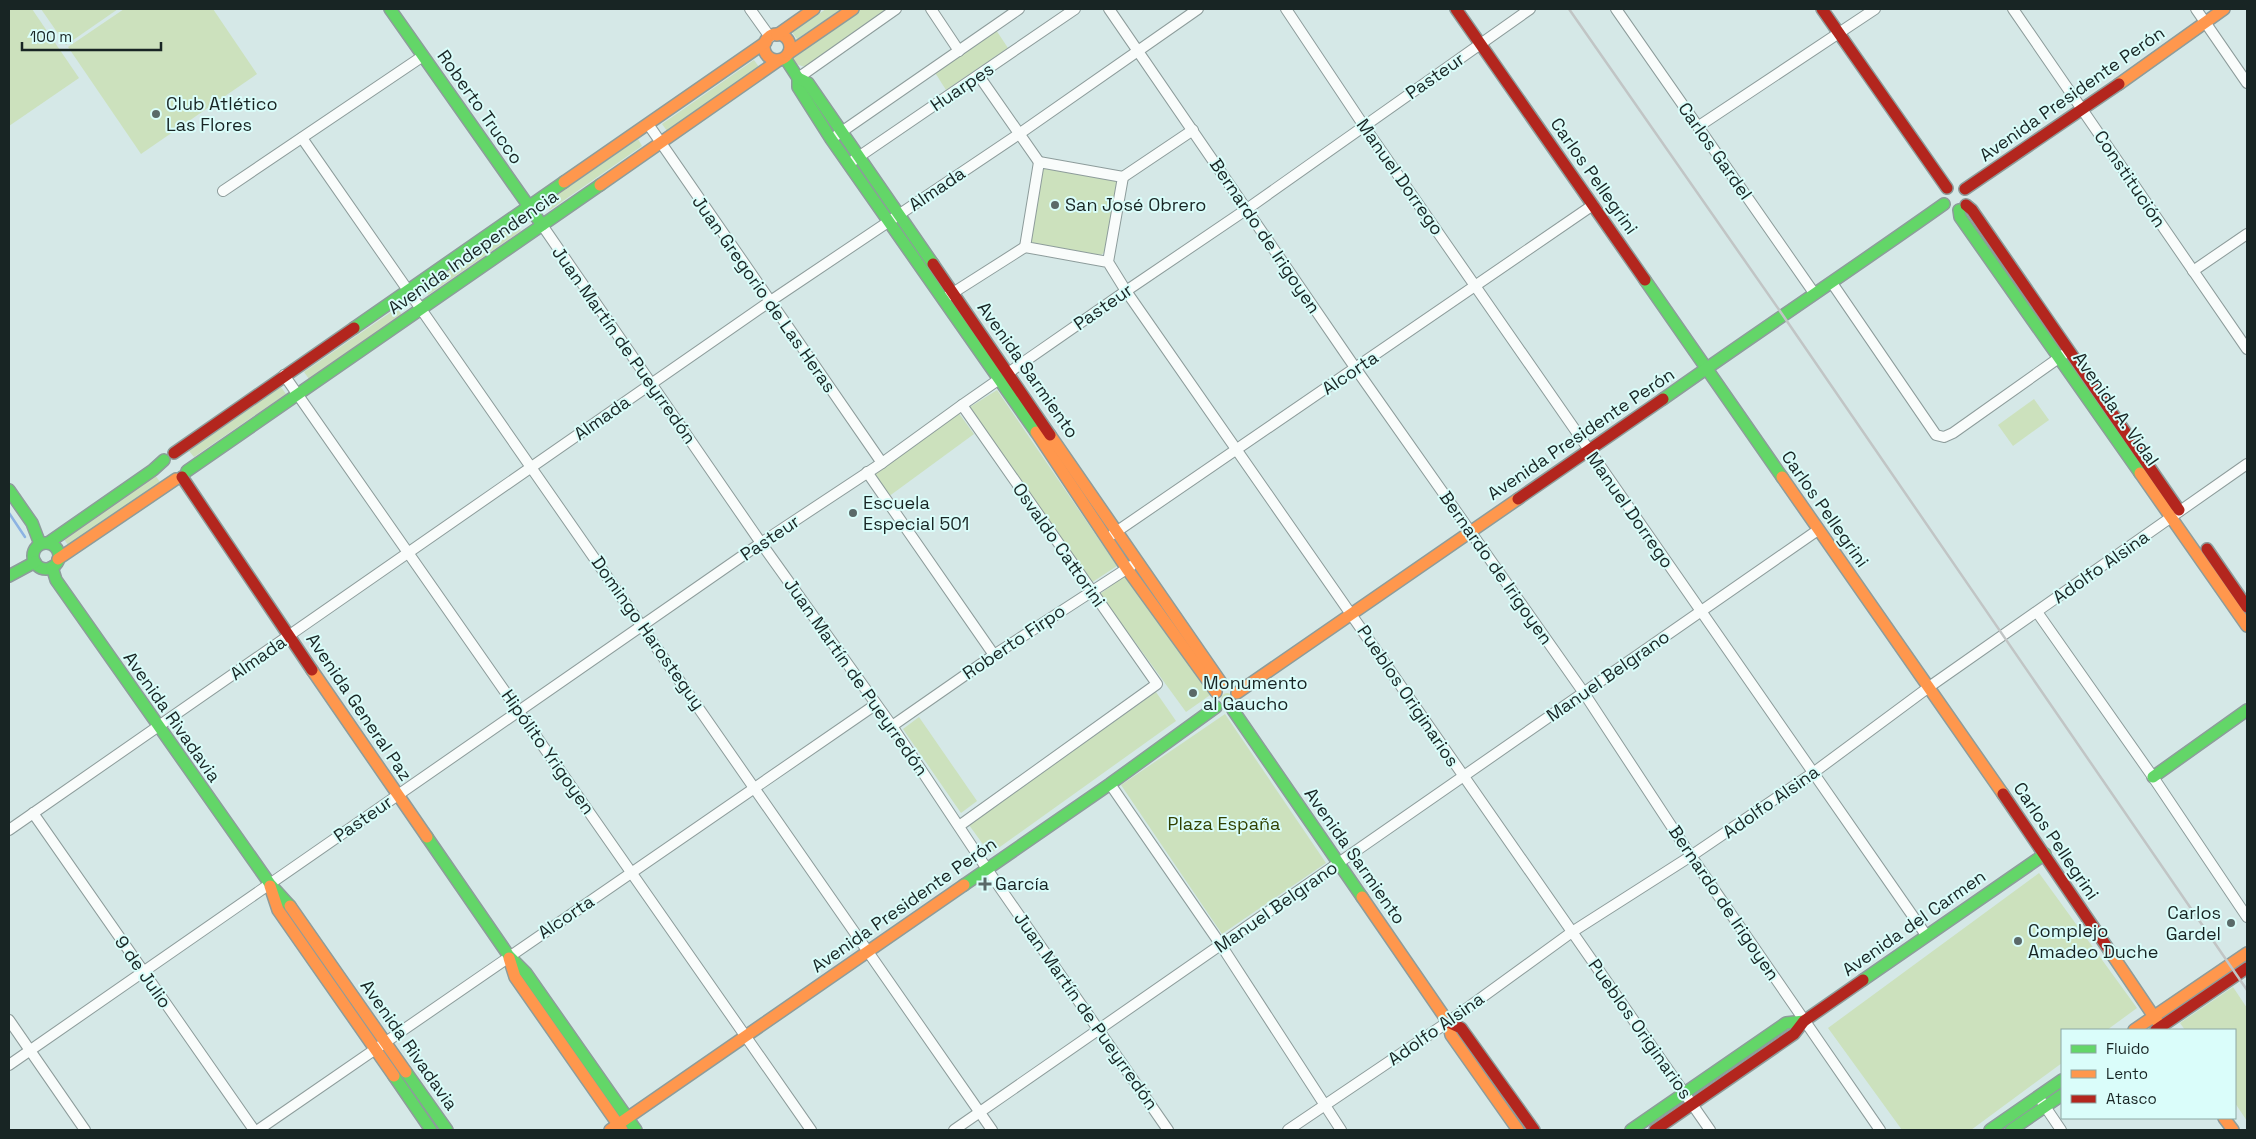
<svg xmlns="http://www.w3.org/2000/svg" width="2256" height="1139" viewBox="0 0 2256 1139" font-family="'Space Grotesk',sans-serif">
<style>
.green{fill:#cce1bd}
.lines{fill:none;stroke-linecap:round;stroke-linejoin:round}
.stream{stroke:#8cb3e2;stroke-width:2.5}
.street-casing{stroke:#8d9c9b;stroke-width:12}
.fast-casing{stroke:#8d9c9b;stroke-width:14}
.slow-casing{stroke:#8d9c9b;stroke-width:14}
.jam-casing{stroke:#8d9c9b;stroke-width:14}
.street{stroke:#f9fcfb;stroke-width:10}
.fast{stroke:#63d668;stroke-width:11}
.slow{stroke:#ff974d;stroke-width:11}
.jam{stroke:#b3261e;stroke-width:11}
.rail{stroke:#c1c5c5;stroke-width:2.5}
.poi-dot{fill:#5a6968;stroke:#dafdfa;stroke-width:2}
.labels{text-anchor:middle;stroke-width:4;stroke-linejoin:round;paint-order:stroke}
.street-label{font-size:18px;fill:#182524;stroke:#dafdfa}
.poi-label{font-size:18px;fill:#182524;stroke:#dafdfa;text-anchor:start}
.park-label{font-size:18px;fill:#314101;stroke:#dafdfa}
</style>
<rect width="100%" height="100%" fill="#d5e8e7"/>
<g class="green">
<path d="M9,9H32L79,78L9,126Z"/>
<path d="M41,9H118L66,45Z"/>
<path d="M124,9H213L257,74L141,154L68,47Z"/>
<path d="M826,9H841L797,39L792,32Z"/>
<path d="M860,9H888L805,67L796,64L792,57Z"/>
<path d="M996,30L1008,48L946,90L934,71Z"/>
<path d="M754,60L759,67L667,131L662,124Z"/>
<path d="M638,139L642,146L550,210L545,203Z"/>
<path d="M1045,167L1115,180L1117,183L1106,251L1101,255L1034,244L1030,240L1043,169Z"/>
<path d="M516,224L521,231L428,295L424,288Z"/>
<path d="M397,308L402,315L309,379L304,372Z"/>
<path d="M281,387L286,394L194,457L189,451Z"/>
<path d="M997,390L1117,566L1091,583L970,407Z"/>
<path d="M2034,399L2049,420L2013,446L1998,425Z"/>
<path d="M958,412L974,434L888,497L873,474Z"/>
<path d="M155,475L160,482L68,545L63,538Z"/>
<path d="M1127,574L1213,693L1186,712L1100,594Z"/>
<path d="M1156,692L1176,721L990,854L969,825Z"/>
<circle cx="1227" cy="699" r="6"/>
<path d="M1225,714L1326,863L1222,934L1121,785Z"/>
<path d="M919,717L977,801L961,813L903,729Z"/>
<path d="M2039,873L2137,1008L2107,1030H2062V1063L1971,1130H1902L1828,1028Z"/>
<path d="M2233,987L2247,1008V1121L2235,1103V1030H2185L2180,1023Z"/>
</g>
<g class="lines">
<path class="stream" d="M9,513L25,537"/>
<g class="street-casing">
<g id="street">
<path d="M750,9L770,37"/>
<path d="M931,9L959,51"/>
<path d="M1109,9L1356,369L1584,693L1691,856L1880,1130"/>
<path d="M1286,9L1364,126L1926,935"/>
<path d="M1616,9L1814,293"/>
<path d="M2013,9L2247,349"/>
<path d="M2196,9L2247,83"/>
<path d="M979,76L1039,162"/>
<path d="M798,78L896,9"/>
<path d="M648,124L882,463"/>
<path d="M1699,126L1875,9"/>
<path d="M837,135L1019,9"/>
<path d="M302,138L992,1130"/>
<path d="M854,160L1075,9"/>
<path d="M1123,177L1193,130"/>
<path d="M223,191L423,56"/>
<path d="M542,225L761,543L892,726L987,869L1168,1130"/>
<path d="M1108,262L1025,247L1039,162L1123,177L1108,262L1126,291L1710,1130"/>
<path d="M2193,271L2247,234"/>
<path d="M1832,283L1936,435L1944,437L1953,433L2063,355"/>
<path d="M948,296L1025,247"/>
<path d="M284,375L811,1130"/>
<path d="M867,472L994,655"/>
<path d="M1113,534L1593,205"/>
<path d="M2037,612L2153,777L2247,917"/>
<path d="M892,726L994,655L1131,566"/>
<path d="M1110,784L1221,945L1341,1130"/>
<path d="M33,813L254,1130"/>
<path d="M959,826L1157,684L962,405"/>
<path d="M9,830L769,302L1019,134L1198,9"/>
<path d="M9,1020L85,1130"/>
<path d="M9,1065L761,543L882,463L962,405L1126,291L1247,209L1530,9"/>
<path d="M2042,1102L2061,1130"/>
<path d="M258,1130L875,705"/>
<path d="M954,1130L1818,530"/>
<path d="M1288,1130L1448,1022L1572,932L1691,856L1813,773L1929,687L2247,464"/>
</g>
</g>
<g class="fast-casing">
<g id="fast">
<path d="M390,9L542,225"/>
<path d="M785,58L798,78V87L831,139L1036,432"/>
<path d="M798,78L808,83L933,264"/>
<path d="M1959,210L1960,217L2140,473"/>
<path d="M1645,280L1782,477"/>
<path d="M354,328L564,182"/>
<path d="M1663,399C1756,333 1851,270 1944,204"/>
<path d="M187,471L600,185"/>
<path d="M9,490L32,523L40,544"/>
<path d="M48,543L153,470L164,460"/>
<circle cx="46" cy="556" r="13"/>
<path d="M52,567L56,580L270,884L290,906"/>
<path d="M9,576L35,562"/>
<path d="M1233,710L1362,897"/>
<path d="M2153,777L2247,710"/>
<path d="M427,837L509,956L526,973L636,1130"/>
<path d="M964,885L1110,784L1216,707"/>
<path d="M1863,980L2045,854"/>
<path d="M406,1072L447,1130"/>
<path d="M394,1076L431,1130"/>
<path d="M1631,1130L1786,1023L1804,1021"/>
<path d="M1990,1130L2062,1080"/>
<path d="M2011,1130L2062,1095"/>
</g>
</g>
<g class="slow-casing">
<g id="slow">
<circle cx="777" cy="47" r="13"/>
<path d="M777,35L814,9"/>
<path d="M789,53L853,9"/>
<path d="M2119,84L2224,9"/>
<path d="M564,182L766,42"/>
<path d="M600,185L779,60"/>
<path d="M1036,432L1127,569L1216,692"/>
<path d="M1050,435L1222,684"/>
<path d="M2140,473L2247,626"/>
<path d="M1782,477L2003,794"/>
<path d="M58,559L176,479"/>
<path d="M312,670L427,837"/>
<path d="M1237,693L1518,499"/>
<path d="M270,886L278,910L394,1076"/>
<path d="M1362,897L1448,1022L1451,1035L1518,1130"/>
<path d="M290,906L406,1072"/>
<path d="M2109,950L2163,1030"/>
<path d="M509,958L515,977L622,1130"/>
<path d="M2134,1030L2247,953"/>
<path d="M2224,1118L2233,1130"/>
<path d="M610,1130L964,885"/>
</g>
</g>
<g class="jam-casing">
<g id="jam">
<path d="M1456,9L1645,280"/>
<path d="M1822,9L1947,188"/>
<path d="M1965,189L2119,84"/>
<path d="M1966,205L1972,210L2179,510"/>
<path d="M933,264L1050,435"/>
<path d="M174,453L354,328"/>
<path d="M182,477L312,670"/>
<path d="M1518,499L1663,399"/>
<path d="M2207,549L2247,607"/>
<path d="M2003,794L2109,950"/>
<path d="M1448,1022L1461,1028L1534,1130"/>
<path d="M2156,1030L2247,968"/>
<path d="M1655,1130L1794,1034L1804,1021L1863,980"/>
</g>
</g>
<use href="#street" class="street"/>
<use href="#fast" class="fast"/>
<use href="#slow" class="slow"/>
<use href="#jam" class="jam"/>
<path class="rail" d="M1569,9L1782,314L2247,990"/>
</g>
<g class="poi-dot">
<circle cx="156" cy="114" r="5"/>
<circle cx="1055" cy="205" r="5"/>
<circle cx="853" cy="513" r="5"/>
<circle cx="1193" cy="693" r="5"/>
<path d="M982.5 876.5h5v5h5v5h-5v5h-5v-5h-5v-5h5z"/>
<circle cx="2231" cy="923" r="5"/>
<circle cx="2018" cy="941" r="5"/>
</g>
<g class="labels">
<g class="street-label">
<text transform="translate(1435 76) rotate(-35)" y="6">Pasteur</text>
<text transform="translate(962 87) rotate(-34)" y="6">Huarpes</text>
<text transform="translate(2072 94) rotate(-35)" y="6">Avenida Presidente Perón</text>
<text transform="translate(480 107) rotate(55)" y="6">Roberto Trucco</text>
<text transform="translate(1715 151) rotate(55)" y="6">Carlos Gardel</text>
<text transform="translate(1594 176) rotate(55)" y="6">Carlos Pellegrini</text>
<text transform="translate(1400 177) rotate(55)" y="6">Manuel Dorrego</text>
<text transform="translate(2130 179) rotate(56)" y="6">Constitución</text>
<text transform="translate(937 189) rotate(-34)" y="6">Almada</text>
<text transform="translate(1265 236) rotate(56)" y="6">Bernardo de Irigoyen</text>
<text transform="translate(473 252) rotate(-35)" y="6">Avenida Independencia</text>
<text transform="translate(764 294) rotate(55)" y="6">Juan Gregorio de Las Heras</text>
<text transform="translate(1103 307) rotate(-35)" y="6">Pasteur</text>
<text transform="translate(624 345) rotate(55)" y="6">Juan Martín de Pueyrredón</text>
<text transform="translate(1028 370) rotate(55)" y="6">Avenida Sarmiento</text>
<text transform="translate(1350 373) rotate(-34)" y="6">Alcorta</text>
<text transform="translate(2116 409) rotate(55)" y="6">Avenida A. Vidal</text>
<text transform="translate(602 418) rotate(-35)" y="6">Almada</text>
<text transform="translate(1581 434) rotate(-34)" y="6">Avenida Presidente Perón</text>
<text transform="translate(1825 509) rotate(55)" y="6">Carlos Pellegrini</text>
<text transform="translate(1630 510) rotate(55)" y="6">Manuel Dorrego</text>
<text transform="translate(770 538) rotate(-34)" y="6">Pasteur</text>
<text transform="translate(1059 545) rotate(55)" y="6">Osvaldo Cattorini</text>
<text transform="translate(2101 567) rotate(-35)" y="6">Adolfo Alsina</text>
<text transform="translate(1496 568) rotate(55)" y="6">Bernardo de Irigoyen</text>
<text transform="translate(648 633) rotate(55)" y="6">Domingo Harosteguy</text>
<text transform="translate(1014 642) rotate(-34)" y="6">Roberto Firpo</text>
<text transform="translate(258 658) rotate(-35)" y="6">Almada</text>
<text transform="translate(1608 676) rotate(-35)" y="6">Manuel Belgrano</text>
<text transform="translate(856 677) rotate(55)" y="6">Juan Martín de Pueyrredón</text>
<text transform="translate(1408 696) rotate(56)" y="6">Pueblos Originarios</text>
<text transform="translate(359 707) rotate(56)" y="6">Avenida General Paz</text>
<text transform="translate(172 717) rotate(55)" y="6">Avenida Rivadavia</text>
<text transform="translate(548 752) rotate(55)" y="6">Hipólito Yrigoyen</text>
<text transform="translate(1771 802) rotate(-35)" y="6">Adolfo Alsina</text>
<text transform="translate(363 819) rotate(-35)" y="6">Pasteur</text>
<text transform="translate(2056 841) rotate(56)" y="6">Carlos Pellegrini</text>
<text transform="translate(1355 856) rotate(55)" y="6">Avenida Sarmiento</text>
<text transform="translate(1724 903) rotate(56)" y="6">Bernardo de Irigoyen</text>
<text transform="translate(904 905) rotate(-35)" y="6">Avenida Presidente Perón</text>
<text transform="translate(1276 907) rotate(-35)" y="6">Manuel Belgrano</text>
<text transform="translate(566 917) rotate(-34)" y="6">Alcorta</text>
<text transform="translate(1914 923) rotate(-35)" y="6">Avenida del Carmen</text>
<text transform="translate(143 972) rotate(55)" y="6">9 de Julio</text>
<text transform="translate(1086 1011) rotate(55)" y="6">Juan Martín de Pueyrredón</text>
<text transform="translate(1436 1029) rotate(-35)" y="6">Adolfo Alsina</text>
<text transform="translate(1640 1029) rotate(55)" y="6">Pueblos Originarios</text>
<text transform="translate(409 1045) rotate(55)" y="6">Avenida Rivadavia</text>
</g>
<g class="poi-label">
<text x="166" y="110">Club Atlético<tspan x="166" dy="21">Las Flores</tspan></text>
<text x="1065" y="211">San José Obrero</text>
<text x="863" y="509">Escuela<tspan x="863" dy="21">Especial 501</tspan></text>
<text x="1203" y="689">Monumento<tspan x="1203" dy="21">al Gaucho</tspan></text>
<text x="995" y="890">García</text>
<text x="2221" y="919" text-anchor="end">Carlos<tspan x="2221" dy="21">Gardel</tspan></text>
<text x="2028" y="937">Complejo<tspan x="2028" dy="21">Amadeo Duche</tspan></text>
</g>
<g class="park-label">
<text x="1224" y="830">Plaza España</text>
</g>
</g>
<rect width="2256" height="1139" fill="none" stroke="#182524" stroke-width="20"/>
<rect x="2061" y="1029" width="175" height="90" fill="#dafdfa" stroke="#8ca7a4"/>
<rect x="2071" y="1045" width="25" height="8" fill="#63d668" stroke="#8ca7a4"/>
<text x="2106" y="1054" font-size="15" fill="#182524">Fluido</text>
<rect x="2071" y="1070" width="25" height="8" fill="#ff974d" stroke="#8ca7a4"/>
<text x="2106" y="1079" font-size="15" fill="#182524">Lento</text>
<rect x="2071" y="1095" width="25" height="8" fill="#b3261e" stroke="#8ca7a4"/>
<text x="2106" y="1104" font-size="15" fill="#182524">Atasco</text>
<path d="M22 42v8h139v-8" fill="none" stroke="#182524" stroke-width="2.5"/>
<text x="30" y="42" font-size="15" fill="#182524" stroke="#dafdfa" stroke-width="4" paint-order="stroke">100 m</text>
</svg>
